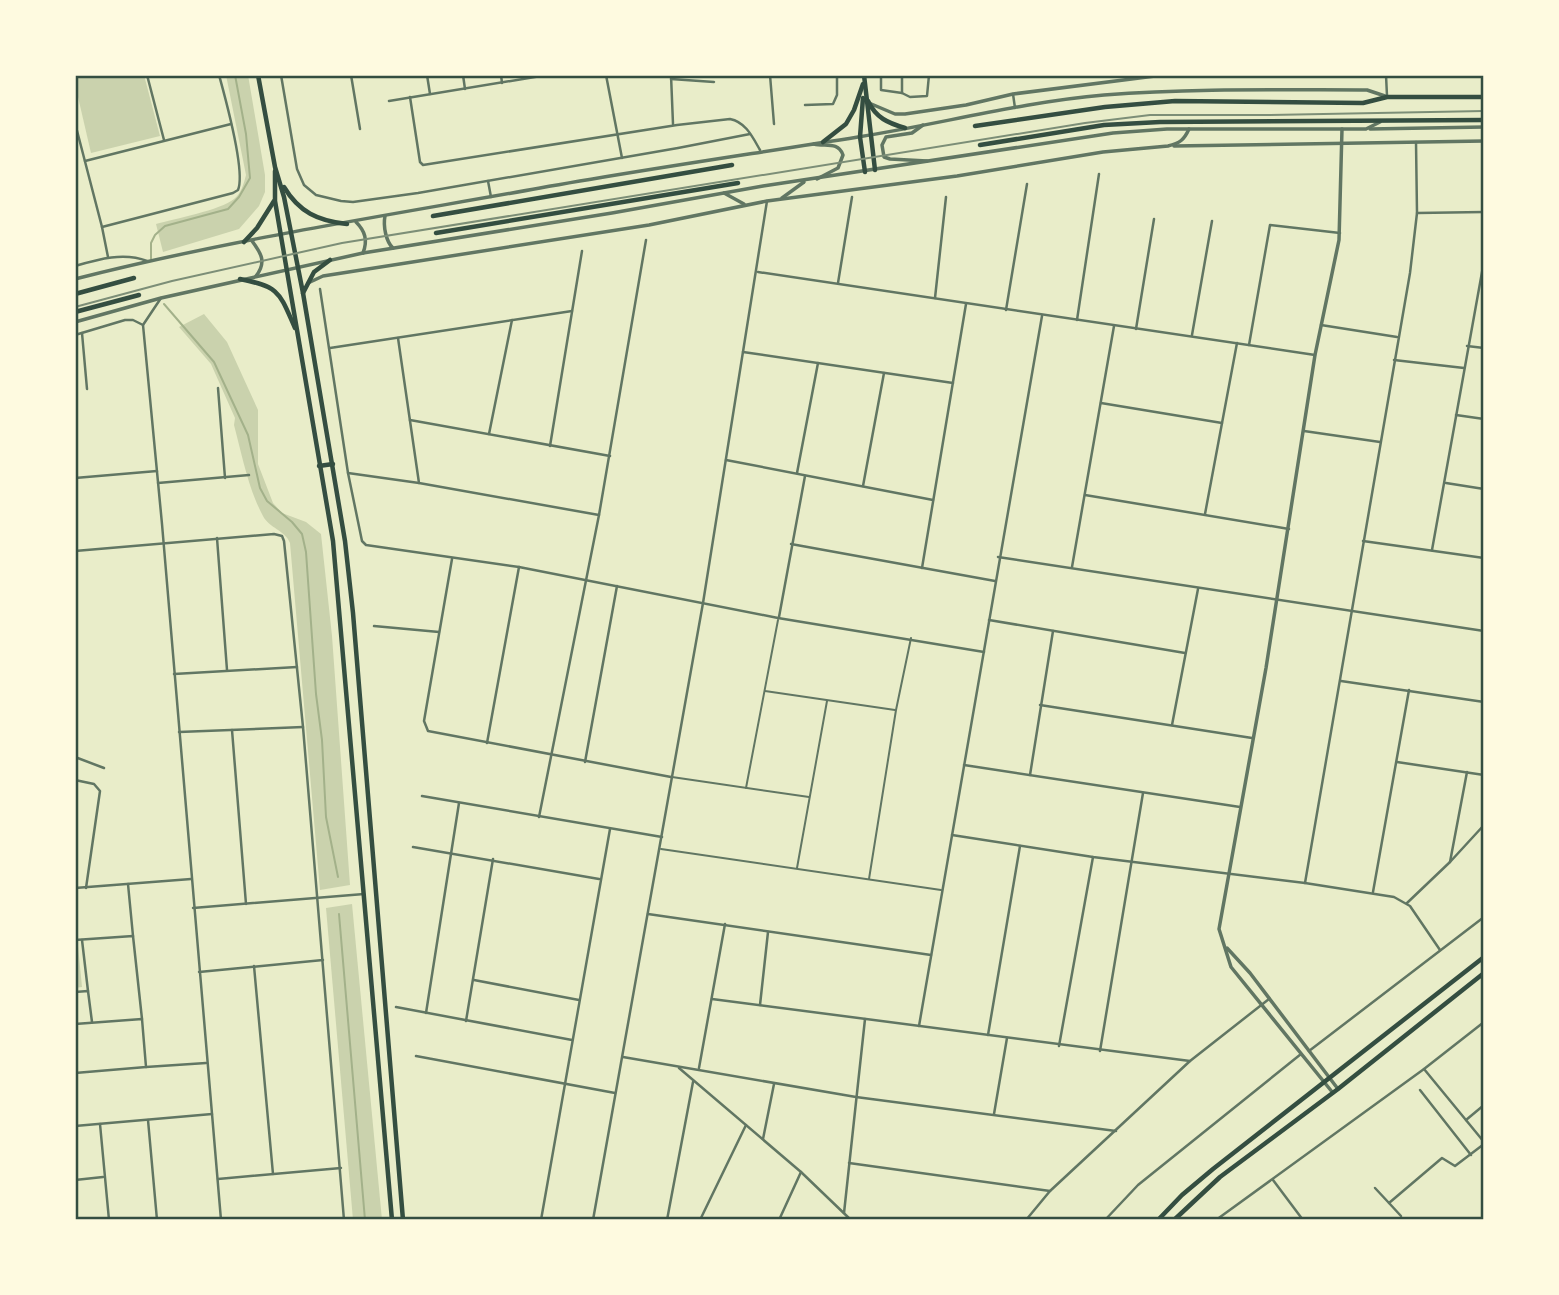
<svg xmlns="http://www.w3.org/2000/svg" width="1559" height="1295" viewBox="0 0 1559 1295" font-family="'Nunito Sans',sans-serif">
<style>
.green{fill:#cad2ad}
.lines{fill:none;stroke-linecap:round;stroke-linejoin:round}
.stream{stroke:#a3b18a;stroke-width:2}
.service{stroke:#617663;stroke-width:2}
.minor{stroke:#617663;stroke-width:2.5}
.tertiary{stroke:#617663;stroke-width:3.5}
.secondary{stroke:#344e41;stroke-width:4.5}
.primary{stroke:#344e41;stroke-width:4.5}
.rail{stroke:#7c8e77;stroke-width:2}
.neatline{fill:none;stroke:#344e41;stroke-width:2.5}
</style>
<rect width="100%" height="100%" fill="#e9edc9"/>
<g class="green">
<path d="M75,75H144L160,136L91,153L75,84Z"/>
<path d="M226,75H248L265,175V192L259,206L239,229L163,252L156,224C174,219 221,210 234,199C241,194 244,183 246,175Z"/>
<path d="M204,314L227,342L258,410V464L273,503L282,513L306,522L321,534L332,636L350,885L320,890L290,543C285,530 269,528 263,516C248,488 242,455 234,425L235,418L211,364L179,327Z"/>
<path d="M352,904L382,1220H353L326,908Z"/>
<path d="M75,946H78L82,987L75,988Z"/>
</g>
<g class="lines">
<g class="stream">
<path d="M151,259V243L155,235L165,226L228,209L239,197L250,178L246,134L235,75"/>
<path d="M164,304L214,362L248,435L260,488L267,501L292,522L302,534L306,552L316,694L322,740L326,817L338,877"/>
<path d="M339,914L365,1220"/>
</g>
<g class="service">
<path d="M765,691L895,710"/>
<path d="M672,777L809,797"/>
<path d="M746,788L778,620"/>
<path d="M661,849L941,890"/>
<path d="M797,868L827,701"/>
<path d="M869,879L896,710L911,638"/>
</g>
<g class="minor">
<path d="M147,75L164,140"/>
<path d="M281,75L297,169L304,185L316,195L341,201L353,202L418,193L678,148L750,134"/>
<path d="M351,75L360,129"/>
<path d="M427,75L430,94"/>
<path d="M463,75L465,89"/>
<path d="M501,75L502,83"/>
<path d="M606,75L622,158"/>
<path d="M671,75L673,124"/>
<path d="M770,75L774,124"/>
<path d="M881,75V90L902,93L910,97L927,96L929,75"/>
<path d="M902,75V93"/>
<path d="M1386,75L1387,96"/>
<path d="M671,79L714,82"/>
<path d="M1013,94L1015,108"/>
<path d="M410,97L420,162L423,165L677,125L730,119C746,122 753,138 760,150"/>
<path d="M389,101L547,75"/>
<path d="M805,105L833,104L837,95V75"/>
<path d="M75,123L102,227L233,193L238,190C246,171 225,97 219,75"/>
<path d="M85,161L231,124"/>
<path d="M488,181L491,197"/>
<path d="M1417,213L1484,212"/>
<path d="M102,227L108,257"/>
<path d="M75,266C99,259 124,252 147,261"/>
<path d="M758,272L1315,355"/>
<path d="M838,283L852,197"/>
<path d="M320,289L348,473L362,541L366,545L519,567L778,618L984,652"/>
<path d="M161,298L143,325L162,524L221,1220"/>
<path d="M935,298L946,197"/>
<path d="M1006,310L1027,184"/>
<path d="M1077,320L1099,174"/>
<path d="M1321,325L1397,337"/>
<path d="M1136,329L1154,219"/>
<path d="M82,333L87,389"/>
<path d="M75,335L125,320H133L143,325"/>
<path d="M1192,335L1212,221"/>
<path d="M398,338L419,483"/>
<path d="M1249,345L1270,225L1340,233"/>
<path d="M1467,346L1484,348"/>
<path d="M330,348L572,311"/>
<path d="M743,352L953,383"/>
<path d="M1394,360L1464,368"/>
<path d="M218,388L225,478"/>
<path d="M1101,403L1222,423"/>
<path d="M1456,415L1484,419"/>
<path d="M410,420L610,456"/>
<path d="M1304,431L1380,442"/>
<path d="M489,434L512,320"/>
<path d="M550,446L582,251"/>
<path d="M726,460L933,500"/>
<path d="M348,473L419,483L599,515"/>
<path d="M797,473L818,363"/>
<path d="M75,478L157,471"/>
<path d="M158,483L249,475"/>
<path d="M1446,483L1484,489"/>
<path d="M863,486L884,373"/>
<path d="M1085,495L1289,529"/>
<path d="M1205,514L1237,343"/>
<path d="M217,538L227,670"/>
<path d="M1363,541L1484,558"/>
<path d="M791,544L995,581"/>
<path d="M1432,550L1484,261"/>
<path d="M75,551L274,534L282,536L284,541L303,727L344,1220"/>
<path d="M998,557L1484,631"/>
<path d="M452,559L424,721L428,731L671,777"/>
<path d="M1072,567L1114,326"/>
<path d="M922,568L966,304"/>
<path d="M779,617L805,476"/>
<path d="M989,620L1185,653"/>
<path d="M374,626L439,632"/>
<path d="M174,674L297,667"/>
<path d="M1341,681L1484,702"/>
<path d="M1040,705L1252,738"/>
<path d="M1172,725L1198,589"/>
<path d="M232,730L246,904"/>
<path d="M179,732L303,727"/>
<path d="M487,743L519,567"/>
<path d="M75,757L104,768"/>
<path d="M585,762L617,586"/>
<path d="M1397,762L1484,775"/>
<path d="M964,765L1240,807"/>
<path d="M1030,775L1053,631"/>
<path d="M75,780L94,784L100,791L86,888"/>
<path d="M422,796L662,837"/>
<path d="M539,817L599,515L646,240"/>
<path d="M952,835L1093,857L1305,883L1394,897L1410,906L1440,950"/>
<path d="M413,847L599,879"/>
<path d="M1450,862L1467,772"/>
<path d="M1305,883L1410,273L1417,213L1416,142"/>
<path d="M128,884L133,936"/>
<path d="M75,888L191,879"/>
<path d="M1373,892L1409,690"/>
<path d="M1407,903L1450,862L1484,825"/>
<path d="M193,908L364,894"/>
<path d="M648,914L931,955"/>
<path d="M75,940L133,936L142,1019"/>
<path d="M82,940L88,991"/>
<path d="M254,966L273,1174"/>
<path d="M199,972L323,960"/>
<path d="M474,980L579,1000"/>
<path d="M75,992L88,991L92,1022"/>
<path d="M712,999L1190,1061"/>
<path d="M760,1005L768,932"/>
<path d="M396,1007L572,1040"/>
<path d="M426,1013L459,803"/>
<path d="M466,1021L493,859"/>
<path d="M75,1024L142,1019L146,1067L75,1073"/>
<path d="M919,1026L1042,316"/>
<path d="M988,1035L1020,846"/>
<path d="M1059,1046L1093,857"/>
<path d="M1100,1051L1143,793"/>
<path d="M1309,1051L1484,917"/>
<path d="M416,1056L615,1093"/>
<path d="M623,1057L856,1097L1116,1131"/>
<path d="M146,1067L206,1063"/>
<path d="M679,1068L801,1172L851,1220"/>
<path d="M699,1068L725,924"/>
<path d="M1424,1069L1484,1142"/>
<path d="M1420,1090L1471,1155"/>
<path d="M994,1114L1007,1038"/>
<path d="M148,1120L157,1220"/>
<path d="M1466,1120L1484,1105"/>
<path d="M100,1124L109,1220"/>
<path d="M75,1126L212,1114"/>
<path d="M763,1139L774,1084"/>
<path d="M849,1163L1050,1191"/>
<path d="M218,1179L341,1168"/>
<path d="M75,1180L103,1177"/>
<path d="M1273,1180L1303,1220"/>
<path d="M1375,1188L1389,1203L1442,1158L1455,1166L1484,1144"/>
<path d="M1389,1203L1401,1216"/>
<path d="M844,1213L865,1019"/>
<path d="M541,1220L610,829"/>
<path d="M593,1220L703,603L767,201"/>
<path d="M667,1220L693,1082"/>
<path d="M700,1220L746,1125"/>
<path d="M779,1220L801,1172"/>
<path d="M1026,1220L1050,1191L1190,1061L1269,999"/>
<path d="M1105,1220L1138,1185L1301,1054"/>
<path d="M1216,1220L1424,1069L1484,1022"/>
</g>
<g class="tertiary">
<path d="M869,103L895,114H905L966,105L1013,94L1163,75"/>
<path d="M923,125L912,133L886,137L882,145L884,157L890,159L927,161"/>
<path d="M1370,129L1484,127"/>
<path d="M814,144C825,147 838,141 843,155L838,168L817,179"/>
<path d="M1174,146L1484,141"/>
<path d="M724,193L744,204"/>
<path d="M782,198L804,182"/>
<path d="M385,216C383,226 386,242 393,248"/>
<path d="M356,222C365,231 368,240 363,253"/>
<path d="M252,241C261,253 267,262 256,276"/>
<path d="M75,279C228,240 384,216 540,188C646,169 752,154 858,137C940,124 1022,102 1104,95C1192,88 1280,90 1367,90L1385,96"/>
<path d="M308,283L323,276L649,225L767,201L957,176L1103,152L1168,146C1180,143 1184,140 1189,129"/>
<path d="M75,322L161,298L363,253L612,213L763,186L1113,133L1167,129H1366L1380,122"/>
<path d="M1227,948L1250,973L1338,1089"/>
<path d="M1333,1093L1231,967L1219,929L1266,668L1315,355L1339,240L1342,129"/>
</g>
<g class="secondary">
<path d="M258,75L275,167L284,197L303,293L345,541L353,613L403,1220"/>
<path d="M864,75L875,170"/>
<path d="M863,98L860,137L865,172"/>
<path d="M868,101C876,118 888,123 905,128"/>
<path d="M975,126L1105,107L1175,101L1363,103L1387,97H1484"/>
<path d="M823,142L846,124L854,110L863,84"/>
<path d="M980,145L1104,125L1160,122L1484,120"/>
<path d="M275,171V201L333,541L392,1220"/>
<path d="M284,187C299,212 318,221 347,224"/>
<path d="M433,216L732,165"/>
<path d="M436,233L738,183"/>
<path d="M244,242L257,228L274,201"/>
<path d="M240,279C280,287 279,292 295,328"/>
<path d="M303,293L314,272L330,260"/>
<path d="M75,294L134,278"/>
<path d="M75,312L139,295"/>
<path d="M319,466L333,464"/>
</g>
<g class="primary">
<path d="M1158,1220L1182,1195L1213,1169L1484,957"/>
<path d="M1174,1220L1220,1177L1338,1089L1484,973"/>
</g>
<path class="rail" d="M75,307L172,281L342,243L1085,123L1150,115H1270L1484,111"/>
</g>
<rect width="1559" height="1295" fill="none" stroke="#fefae0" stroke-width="154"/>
<rect x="77" y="77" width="1405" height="1141" class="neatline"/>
</svg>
